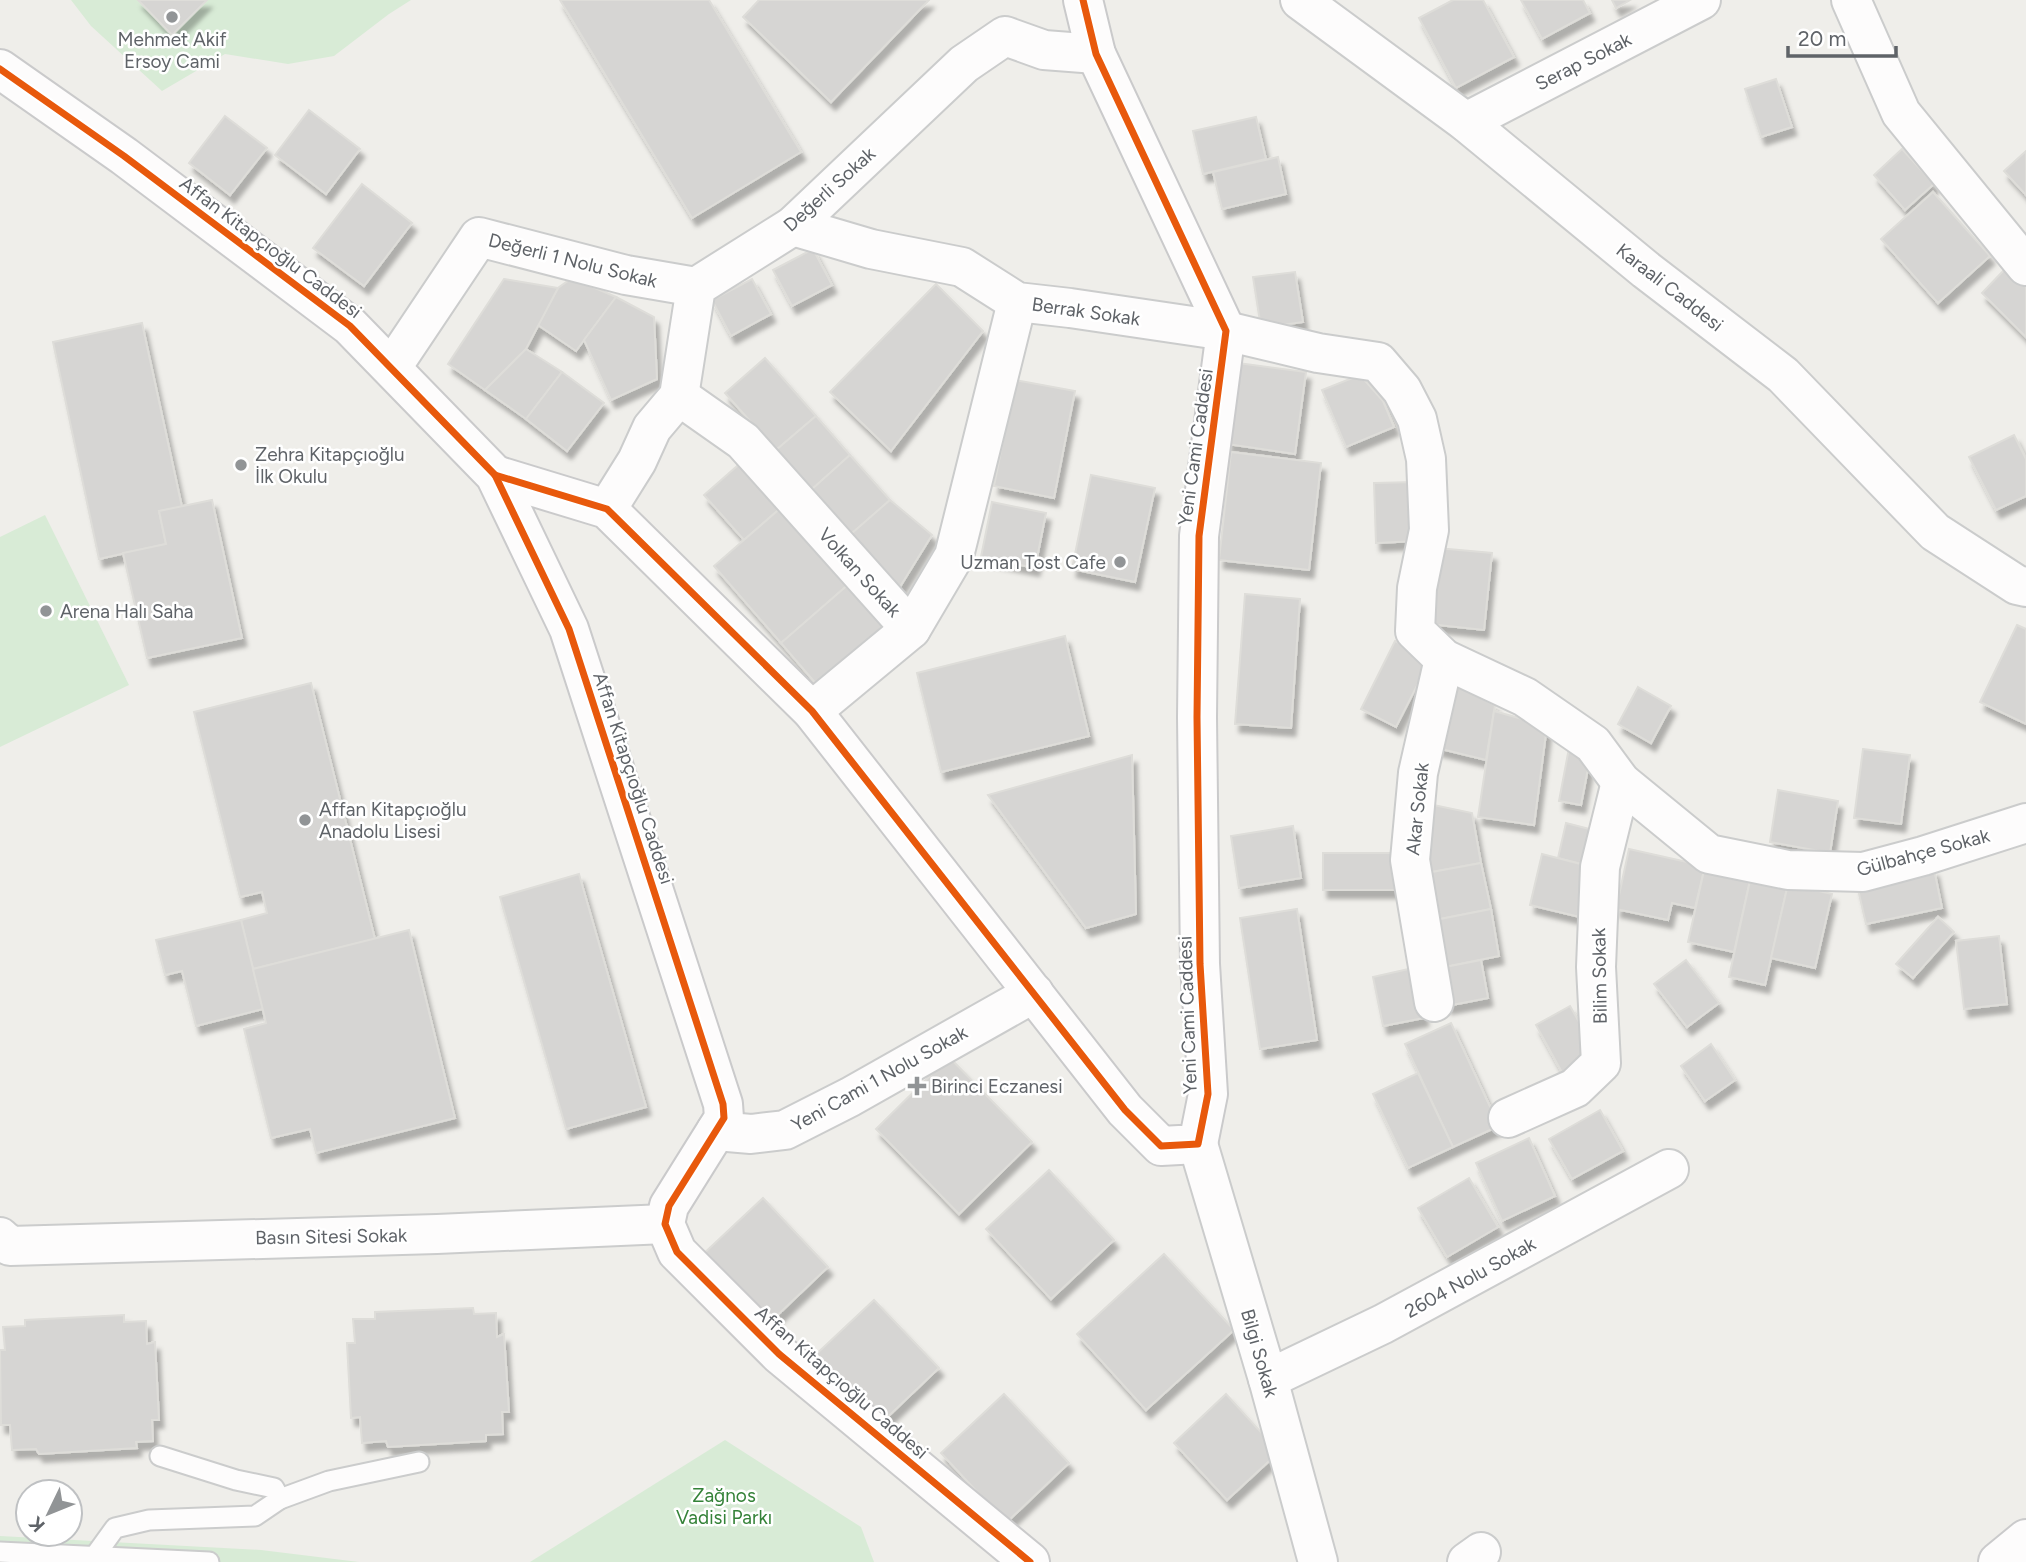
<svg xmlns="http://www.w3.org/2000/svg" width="2026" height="1562" viewBox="0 0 2026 1562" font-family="Figtree,sans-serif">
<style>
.green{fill:#d8ebd6}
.building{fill:#d6d5d3;stroke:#deddd9;stroke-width:2;filter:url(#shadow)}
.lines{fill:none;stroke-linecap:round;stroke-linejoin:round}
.lane-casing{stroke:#cbcccc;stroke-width:23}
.street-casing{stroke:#cbcccc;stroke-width:42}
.secondary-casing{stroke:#cacacb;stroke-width:42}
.lane{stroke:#fdfcfc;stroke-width:19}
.street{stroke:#fdfcfc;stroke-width:38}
.secondary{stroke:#fdfcfc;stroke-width:38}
.cycleway-casing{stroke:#fff;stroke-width:11}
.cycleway{stroke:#e8590c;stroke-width:7}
.poi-dot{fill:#919496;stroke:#fff;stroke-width:2.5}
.labels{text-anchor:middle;stroke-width:5;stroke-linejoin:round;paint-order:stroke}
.poi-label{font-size:19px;fill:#5f6368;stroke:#fff;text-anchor:start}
.street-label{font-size:19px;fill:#5f6368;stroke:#fff}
.park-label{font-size:19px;fill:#348238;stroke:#fff}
</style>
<defs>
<filter id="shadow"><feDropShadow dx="4.5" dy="8" stdDeviation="2" flood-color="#0004"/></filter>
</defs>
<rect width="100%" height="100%" fill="#efeeea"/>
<g class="green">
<path d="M71,0H411L389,14L334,56L288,64L225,54L162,91L91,26Z"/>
<path d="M45,515L129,685L0,747V537Z"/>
<path d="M725,1440L861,1527L874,1562H530Z"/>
<path d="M0,1536L261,1550L359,1562H0Z"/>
</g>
<g class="building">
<path d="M138,0H207L172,35Z"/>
<path d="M560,0H709L801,152L692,218Z"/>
<path d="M759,0H929L831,102L743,17Z"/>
<path d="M1453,0H1483L1514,57L1456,88L1419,18Z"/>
<path d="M1521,0H1583L1590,13L1542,39Z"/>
<path d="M1612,0H1630L1616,8Z"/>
<path d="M1776,79L1792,127L1761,137L1745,89Z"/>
<path d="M309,110L360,149L326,194L275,155Z"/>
<path d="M225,116L267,148L230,195L189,163Z"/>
<path d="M1256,117L1266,159L1203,174L1193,131Z"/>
<path d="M1902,149L1934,184L1905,210L1874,175Z"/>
<path d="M2026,151V195L2004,171Z"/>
<path d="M1278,157L1286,194L1222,209L1213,172Z"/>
<path d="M362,184L412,223L364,286L313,248Z"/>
<path d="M1933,192L1990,256L1938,303L1881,239Z"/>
<path d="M813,249L832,285L792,306L773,270Z"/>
<path d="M2007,267L2026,285V337L1982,293Z"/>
<path d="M1295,272L1303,322L1261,328L1253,277Z"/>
<path d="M572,278L616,297L576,351L538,325L558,288Z"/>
<path d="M504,279L558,288L526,349L485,390L448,364Z"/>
<path d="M752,279L771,314L731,336L712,300Z"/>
<path d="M936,284L983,331L891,451L830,392Z"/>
<path d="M616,297L654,317L657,379L611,400L584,340Z"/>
<path d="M142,323L182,507L159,511L166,544L99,559L53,342Z"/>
<path d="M526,349L562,372L526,419L485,390Z"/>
<path d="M765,358L816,416L776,450L725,393Z"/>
<path d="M1238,363L1306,372L1295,454L1227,444Z"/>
<path d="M562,372L604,403L567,451L526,419Z"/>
<path d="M1360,375L1383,401L1394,427L1346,447L1322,390Z"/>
<path d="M1015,380L1075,391L1054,498L994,486Z"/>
<path d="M816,416L850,455L811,490L776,450Z"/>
<path d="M2014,435L2026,459V496L1996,510L1969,457Z"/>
<path d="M1231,452L1321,463L1309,570L1219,560Z"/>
<path d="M850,455L890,500L851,534L811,490Z"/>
<path d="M744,460L783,506L744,540L704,495Z"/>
<path d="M1091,475L1155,488L1135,582L1072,569Z"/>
<path d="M1415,482L1417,541L1376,543L1374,483Z"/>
<path d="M212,500L242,638L147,658L123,553L166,544L159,511Z"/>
<path d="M890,500L932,535L898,590L851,534Z"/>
<path d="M992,502L1046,513L1035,568L981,557Z"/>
<path d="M783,506L850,583L781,643L714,566Z"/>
<path d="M1437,548L1492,553L1484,630L1429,624Z"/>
<path d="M850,583L888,625L818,686L781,643Z"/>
<path d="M1245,594L1300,599L1291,728L1235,724Z"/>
<path d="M2017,625L2026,629V724L1980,702Z"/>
<path d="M1065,636L1089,736L941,772L917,673Z"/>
<path d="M1395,641L1431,658L1396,727L1361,709Z"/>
<path d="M1450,682L1495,705L1486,760L1437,748Z"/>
<path d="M311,683L375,939L253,969L241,920L267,913L262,892L240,897L194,712Z"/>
<path d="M1638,687L1671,706L1651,743L1618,724Z"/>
<path d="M1494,711L1547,726L1534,825L1478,817Z"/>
<path d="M1569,748L1591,753L1581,805L1559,801Z"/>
<path d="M1863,749L1910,755L1901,824L1854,818Z"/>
<path d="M1132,755L1136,914L1086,928L988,795Z"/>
<path d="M1778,790L1838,801L1830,853L1770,842Z"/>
<path d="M1424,803L1472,813L1481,863L1421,874Z"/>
<path d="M1566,823L1605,833L1596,868L1558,858Z"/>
<path d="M1293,826L1301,878L1239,888L1231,836Z"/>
<path d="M1629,849L1705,866L1695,908L1672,903L1668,920L1616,909Z"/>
<path d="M1323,853H1396L1397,890H1323Z"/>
<path d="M1542,854L1596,868L1584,918L1530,905Z"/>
<path d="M1481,863L1491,909L1430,921L1421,874Z"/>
<path d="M1705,866L1751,876L1734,952L1688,942Z"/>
<path d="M1934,869L1942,908L1866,924L1857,885Z"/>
<path d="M579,874L646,1107L566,1129L500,897Z"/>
<path d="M1751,876L1788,884L1765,985L1729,977Z"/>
<path d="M1788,884L1832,894L1815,968L1771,958Z"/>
<path d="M1297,909L1317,1040L1260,1049L1240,918Z"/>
<path d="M1491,909L1499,956L1440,968L1430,921Z"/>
<path d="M1938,917L1954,932L1913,978L1896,964Z"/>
<path d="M241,920L263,1009L196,1026L182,971L165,975L156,940Z"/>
<path d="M409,930L455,1118L316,1153L310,1129L271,1138L244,1029L266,1023L253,969Z"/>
<path d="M1999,936L2007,1004L1964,1009L1956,941Z"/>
<path d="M1481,960L1488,998L1447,1006L1440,968Z"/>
<path d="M1686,960L1719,1003L1687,1027L1654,984Z"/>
<path d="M1413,968L1424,1018L1383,1026L1373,977Z"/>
<path d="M1570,1006L1599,1057L1564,1076L1536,1025Z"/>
<path d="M1451,1023L1499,1126L1453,1147L1405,1044Z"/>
<path d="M1711,1044L1735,1080L1705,1101L1681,1066Z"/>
<path d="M949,1057L1032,1142L959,1214L876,1129Z"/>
<path d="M1418,1073L1453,1147L1408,1168L1373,1094Z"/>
<path d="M1600,1110L1623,1151L1572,1179L1549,1139Z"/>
<path d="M1529,1138L1555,1196L1502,1221L1476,1163Z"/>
<path d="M1049,1170L1114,1240L1051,1299L986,1229Z"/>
<path d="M1469,1178L1498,1227L1447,1257L1418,1208Z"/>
<path d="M763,1198L828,1267L765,1327L700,1257Z"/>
<path d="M1164,1254L1234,1330L1146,1410L1077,1334Z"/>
<path d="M874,1300L939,1368L876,1428L811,1359Z"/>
<path d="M473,1308L474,1314L496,1313L497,1337L504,1334L509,1412H502L503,1434L486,1435V1441L388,1447L386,1441L362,1443L360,1417L351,1418L347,1343H355L353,1319H375V1312Z"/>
<path d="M124,1315V1322L146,1321L147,1344L155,1342L159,1420H152L153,1441L136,1442L137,1448L39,1454L36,1449L12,1450L10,1425H1L0,1350H5L3,1327L25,1326V1320Z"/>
<path d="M1004,1394L1069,1463L1006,1523L941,1453Z"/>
<path d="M1226,1394L1279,1452L1227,1500L1174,1443Z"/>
</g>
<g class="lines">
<g class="lane-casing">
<g id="lane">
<path d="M280,1499L329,1481L419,1462"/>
<path d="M0,1552L209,1562"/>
<path d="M94,1557L115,1528L149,1520L255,1516L280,1499L274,1488L236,1480L160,1456"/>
</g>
</g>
<g class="street-casing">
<g id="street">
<path d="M1300,0L1466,122L1646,270L1783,375L1935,532L2017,585L2026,587"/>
<path d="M1851,0L1901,113L2026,266"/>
<path d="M1466,122L1701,0"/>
<path d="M793,226L871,249L962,267L1017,302L1070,308L1226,331L1318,353L1378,362L1402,390L1417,419L1426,459L1429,530L1417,588L1415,631L1444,659L1525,697L1593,744L1621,782L1709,854L1788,870L1863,872L1923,856L2026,823"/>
<path d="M392,367L479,237L626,275L696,287"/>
<path d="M679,396L743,441L911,629"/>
<path d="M607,509L637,461L652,428L679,396L696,287L793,226L964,64L1005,36L1044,50L1096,54"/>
<path d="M812,711L911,629L954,556L1017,302"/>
<path d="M1434,1002L1410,860L1418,773L1444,659"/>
<path d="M1508,1118L1575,1088L1601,1063L1596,967L1600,867L1621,782"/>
<path d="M716,1131L751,1134L785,1130L850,1097L1034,993"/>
<path d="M1198,1144L1268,1379L1318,1562"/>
<path d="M0,1237L10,1246L437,1234L665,1224"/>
<path d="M1268,1379L1383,1324L1669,1169"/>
<path d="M1467,1562L1481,1552"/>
</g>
</g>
<g class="secondary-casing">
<g id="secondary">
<path d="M0,69L124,156L350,326L495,475L569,629L723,1104L724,1118L669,1206L665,1224L677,1252L779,1354L1030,1562"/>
<path d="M495,475L607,509L812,711L1125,1110L1161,1146L1198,1144L1208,1094L1200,964L1197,717L1199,536L1226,331L1096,54L1083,0"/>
<path d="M1998,1562L2026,1539"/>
</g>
</g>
<use href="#lane" class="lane"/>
<use href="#street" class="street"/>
<use href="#secondary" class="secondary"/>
<g class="cycleway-casing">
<g id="cycleway">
<path d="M0,69L124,156L350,326L495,475L569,629L723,1104L724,1118L669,1206L665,1224L677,1252L779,1354L1030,1562"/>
<path d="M495,475L607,509L812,711L1125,1110L1161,1146L1198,1144L1208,1094L1200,964L1197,717L1199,536L1226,331L1096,54L1083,0"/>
</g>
</g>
<use href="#cycleway" class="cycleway"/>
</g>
<g class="poi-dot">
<circle cx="172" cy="17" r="7"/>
<circle cx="241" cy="465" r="7"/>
<circle cx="1120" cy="562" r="7"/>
<circle cx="46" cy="611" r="7"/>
<circle cx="305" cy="820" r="7"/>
<path d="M913.5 1075.5h7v7h7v7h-7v7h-7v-7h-7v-7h7z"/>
</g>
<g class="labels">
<g class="poi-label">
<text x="172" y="46" text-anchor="middle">Mehmet Akif<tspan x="172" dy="22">Ersoy Cami</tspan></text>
<text x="255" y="461">Zehra Kitapçıoğlu<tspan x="255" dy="22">İlk Okulu</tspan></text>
<text x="1106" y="569" text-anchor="end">Uzman Tost Cafe</text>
<text x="60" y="618">Arena Halı Saha</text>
<text x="319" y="816">Affan Kitapçıoğlu<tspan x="319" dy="22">Anadolu Lisesi</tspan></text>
<text x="931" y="1093">Birinci Eczanesi</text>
</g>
<g class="street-label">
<text transform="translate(1583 61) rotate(-27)" y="7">Serap Sokak</text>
<text transform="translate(829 189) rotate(-42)" y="7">Değerli Sokak</text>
<text transform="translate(271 247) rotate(37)" y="7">Affan Kitapçıoğlu Caddesi</text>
<text transform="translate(573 260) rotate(14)" y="7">Değerli 1 Nolu Sokak</text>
<text transform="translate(1670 287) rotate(38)" y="7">Karaali Caddesi</text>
<text transform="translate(1086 311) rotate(8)" y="7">Berrak Sokak</text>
<text transform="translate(1195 447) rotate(-82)" y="7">Yeni Cami Caddesi</text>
<text transform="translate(860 572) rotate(48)" y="7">Volkan Sokak</text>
<text transform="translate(634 778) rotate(72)" y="7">Affan Kitapçıoğlu Caddesi</text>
<text transform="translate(1417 809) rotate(-84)" y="7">Akar Sokak</text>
<text transform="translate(1923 852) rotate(-15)" y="7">Gülbahçe Sokak</text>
<text transform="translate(1599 976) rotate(-91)" y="7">Bilim Sokak</text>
<text transform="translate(1187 1015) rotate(-92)" y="7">Yeni Cami Caddesi</text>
<text transform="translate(879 1078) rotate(-29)" y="7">Yeni Cami 1 Nolu Sokak</text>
<text transform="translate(331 1236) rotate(-1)" y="7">Basın Sitesi Sokak</text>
<text transform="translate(1470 1277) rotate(-29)" y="7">2604 Nolu Sokak</text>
<text transform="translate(1260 1353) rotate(74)" y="7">Bilgi Sokak</text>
<text transform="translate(842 1382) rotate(41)" y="7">Affan Kitapçıoğlu Caddesi</text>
</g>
<g class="park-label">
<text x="724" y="1502">Zağnos<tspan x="724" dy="22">Vadisi Parkı</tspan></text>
</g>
</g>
<g transform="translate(49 1513) rotate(227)"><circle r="33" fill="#ffffff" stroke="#bfc1c3" stroke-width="2"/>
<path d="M0-5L12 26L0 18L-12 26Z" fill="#919496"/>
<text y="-10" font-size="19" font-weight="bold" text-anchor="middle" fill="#5f6368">K</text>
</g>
<path d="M1788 46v10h108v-10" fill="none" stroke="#5f6368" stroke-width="3.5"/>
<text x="1798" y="46" font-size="21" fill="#5f6368" stroke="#ffffff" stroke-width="5" paint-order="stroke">20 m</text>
</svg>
